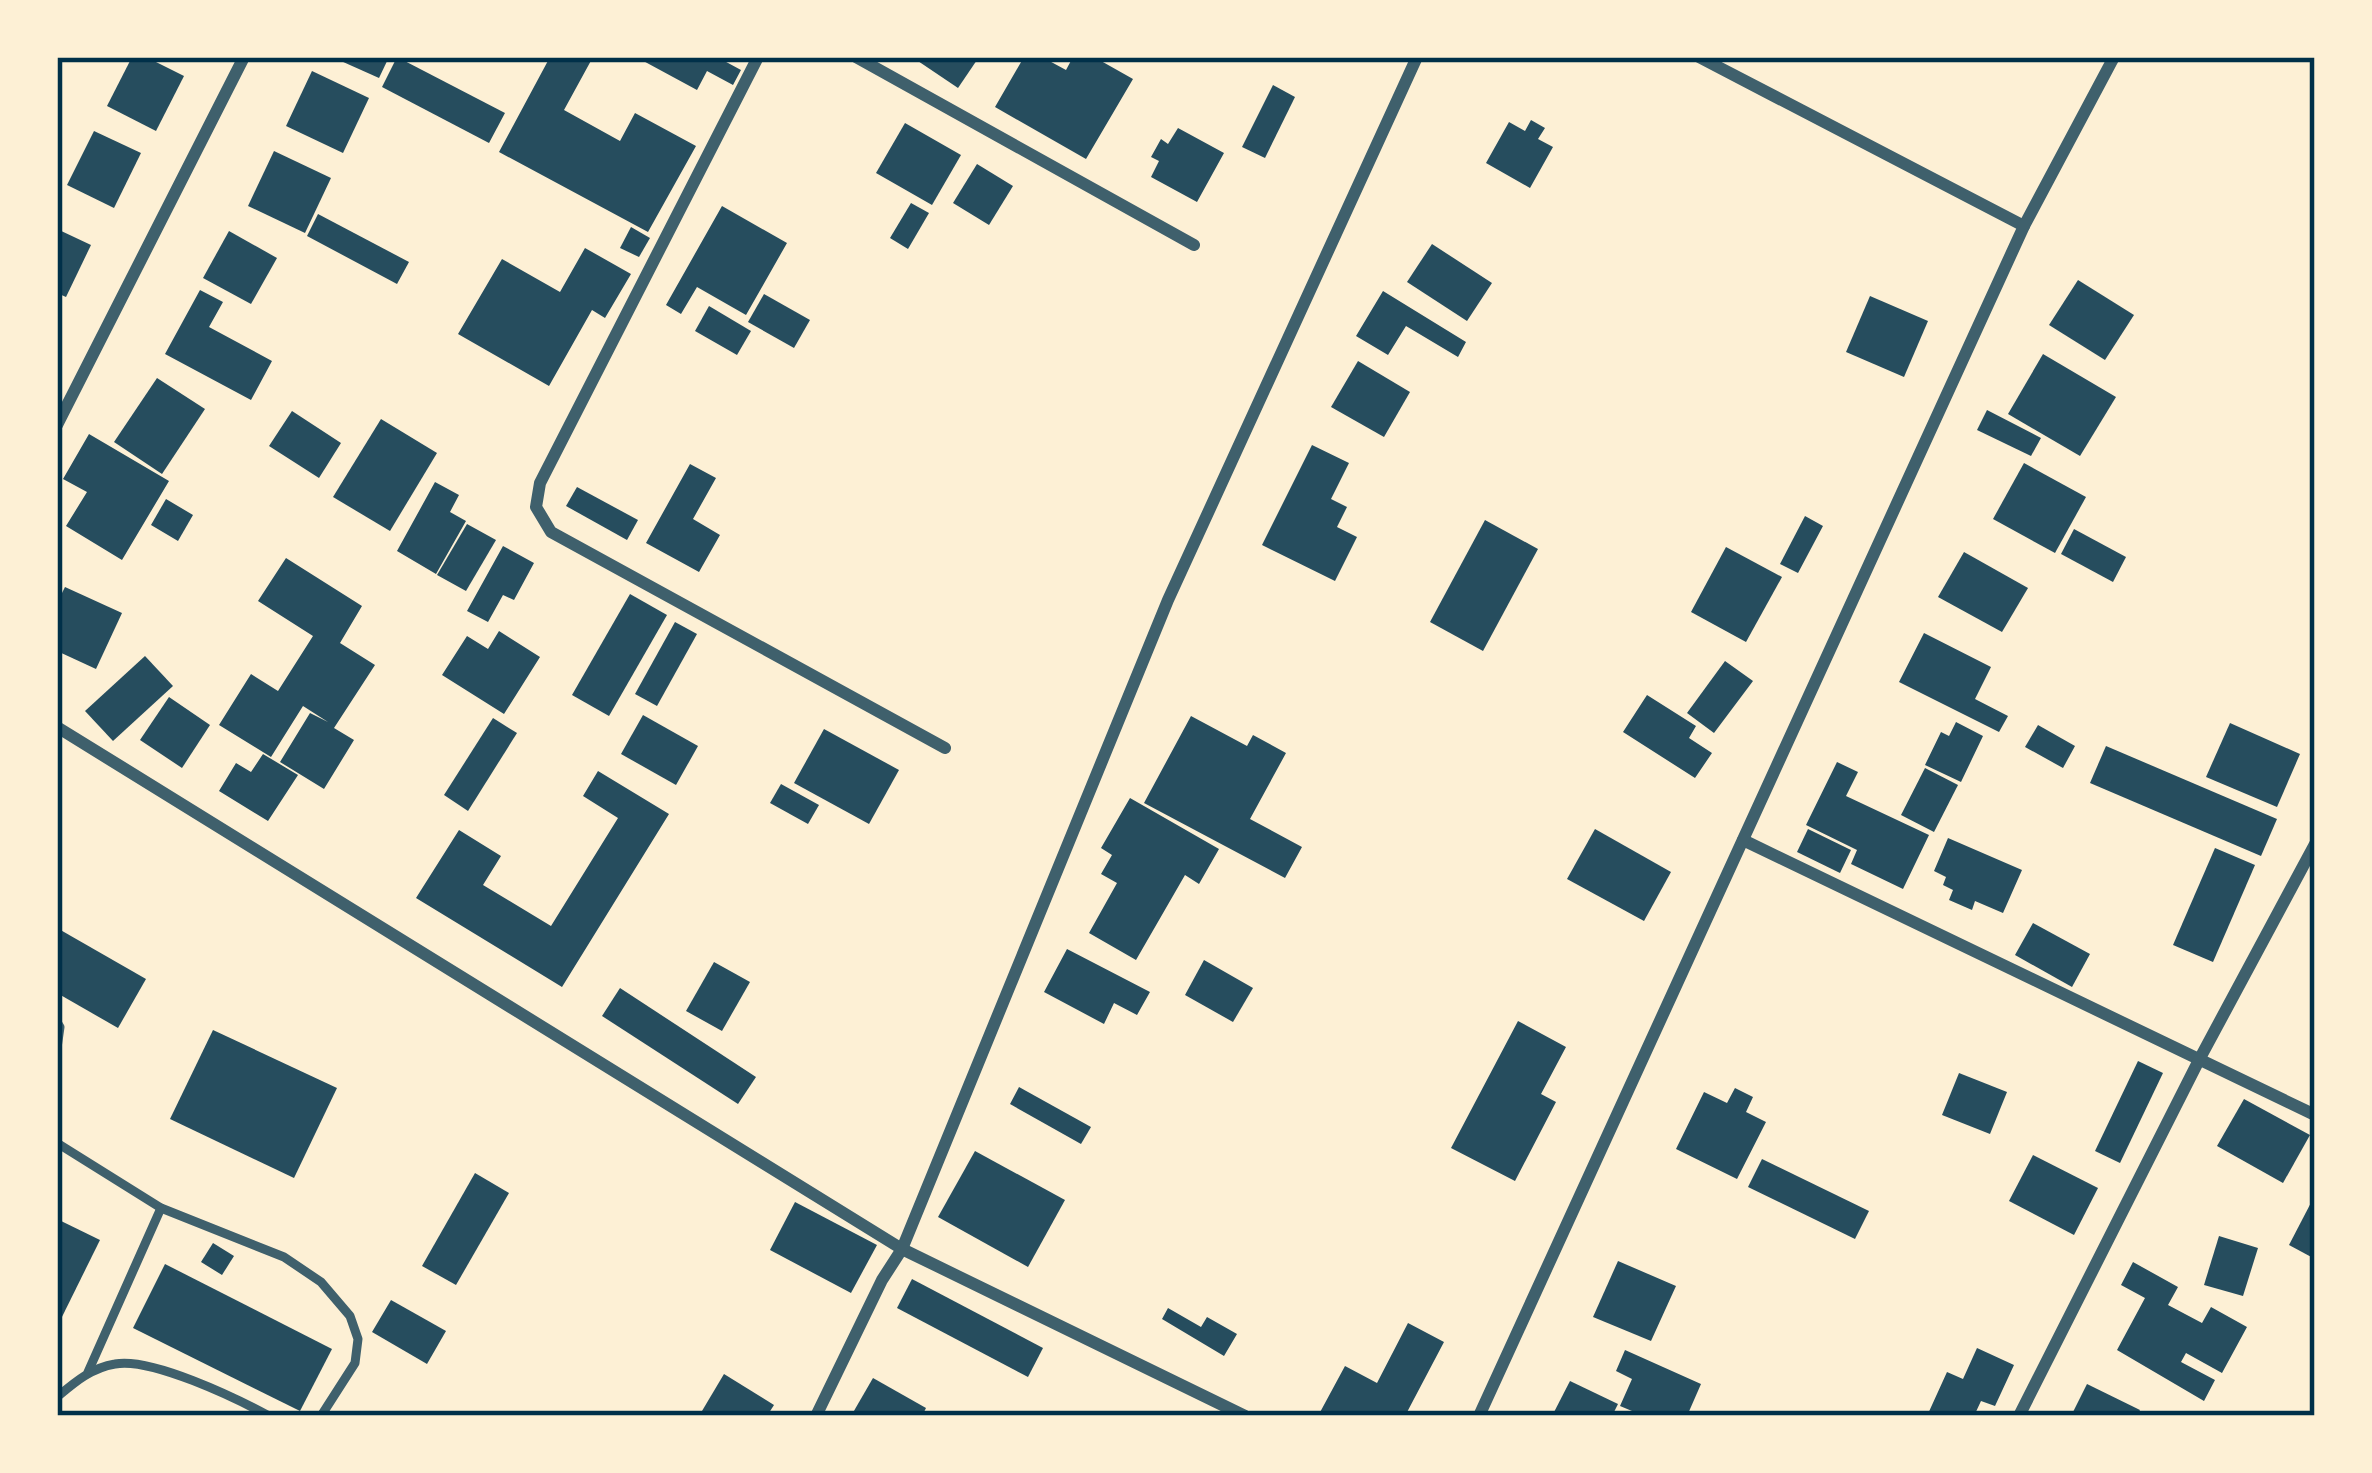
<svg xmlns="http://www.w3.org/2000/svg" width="2372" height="1473" viewBox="0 0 2372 1473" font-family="'PT Sans Narrow',sans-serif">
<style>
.building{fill:#264d5e}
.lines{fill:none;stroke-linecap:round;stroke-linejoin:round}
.service{stroke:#3f606c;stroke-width:9}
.minor{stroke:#3f606c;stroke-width:12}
.neatline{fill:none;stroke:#003049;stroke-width:4.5}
</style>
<rect width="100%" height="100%" fill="#fdf0d5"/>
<g class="building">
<path d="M132,57H146L184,76L156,131L107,106Z"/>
<path d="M332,57H389L379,78Z"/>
<path d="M397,57L505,113L489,143L382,87Z"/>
<path d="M550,57H593L564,110L620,141L635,113L696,146L648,232L499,152Z"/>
<path d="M636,57H717L741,70L733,85L707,71L697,90Z"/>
<path d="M912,57H979L958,88Z"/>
<path d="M1024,57H1042L1066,70L1073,57H1094L1133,79L1086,159L995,107Z"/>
<path d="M312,71L369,98L343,153L286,126Z"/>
<path d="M1273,85L1295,97L1265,158L1242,147Z"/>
<path d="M1531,120L1545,128L1538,139L1553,147L1530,188L1486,163L1509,122L1525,131Z"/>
<path d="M905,123L961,155L932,205L876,173Z"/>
<path d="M1178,128L1224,153L1197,202L1151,177L1159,161L1151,157L1161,139L1168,144Z"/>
<path d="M94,131L141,153L114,208L67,185Z"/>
<path d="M274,151L331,178L305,233L248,206Z"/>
<path d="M977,164L1013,186L989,225L953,203Z"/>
<path d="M911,203L929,213L908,249L890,238Z"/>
<path d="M722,206L787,243L746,315L697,287L681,314L666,305Z"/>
<path d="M318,214L409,262L397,284L307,236Z"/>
<path d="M631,227L650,238L639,257L620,248Z"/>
<path d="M57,229L91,245L66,297L57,293Z"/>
<path d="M229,231L277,258L251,304L203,278Z"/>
<path d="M1432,244L1492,283L1467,321L1407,282Z"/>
<path d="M585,248L631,274L605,318L592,310L549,386L458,334L502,259L560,292Z"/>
<path d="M2078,280L2134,315L2105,360L2049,325Z"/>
<path d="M200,290L223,302L209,327L272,361L251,400L165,354Z"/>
<path d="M1383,291L1466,342L1458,357L1406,326L1388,355L1356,336Z"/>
<path d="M764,294L810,320L794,348L748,322Z"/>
<path d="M1870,296L1928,321L1904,377L1846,352Z"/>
<path d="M709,306L751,331L737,355L695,331Z"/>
<path d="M2043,354L2116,397L2080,456L2008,414Z"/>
<path d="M1358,361L1410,392L1384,437L1331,407Z"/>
<path d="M157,378L205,409L162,474L114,442Z"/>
<path d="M1987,410L2041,438L2031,456L1977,430Z"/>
<path d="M292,411L341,443L319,478L269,446Z"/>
<path d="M381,419L437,453L390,531L333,497Z"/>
<path d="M89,434L169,481L122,560L66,526L87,492L63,479Z"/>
<path d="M1312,445L1349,463L1331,499L1347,507L1337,527L1357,537L1335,581L1262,545Z"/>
<path d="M2024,463L2086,497L2055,553L1993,519Z"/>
<path d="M690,464L716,478L693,519L720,535L699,572L646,543Z"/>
<path d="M435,482L459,495L450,512L466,521L436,574L397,551Z"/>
<path d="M577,487L638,520L627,540L566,506Z"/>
<path d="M166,499L193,515L178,541L151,525Z"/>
<path d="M1805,516L1823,526L1798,573L1780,564Z"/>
<path d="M1485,520L1538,549L1483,651L1430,622Z"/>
<path d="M467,524L496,540L466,591L437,575Z"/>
<path d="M2074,529L2126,557L2113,582L2061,554Z"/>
<path d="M503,546L534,563L514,600L503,595L488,622L467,611Z"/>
<path d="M1726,547L1782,577L1746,642L1691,612Z"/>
<path d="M1964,552L2028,588L2002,632L1938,597Z"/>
<path d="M286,558L362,606L340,643L375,665L334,728L354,740L324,789L280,762L310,713L328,722L303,706L271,757L219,725L251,674L278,691L313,636L258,601Z"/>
<path d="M65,587L122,613L96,669L57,651V603Z"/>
<path d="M630,594L667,615L609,716L572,695Z"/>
<path d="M675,622L697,634L657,706L635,694Z"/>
<path d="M499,631L540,657L504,714L442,675L467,636L488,649Z"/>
<path d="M1924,633L1991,667L1975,699L2008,716L1999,732L1899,682Z"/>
<path d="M145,656L173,686L113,741L85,711Z"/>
<path d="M1725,661L1753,681L1714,733L1687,713Z"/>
<path d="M1647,695L1696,726L1689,738L1712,753L1695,778L1623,732Z"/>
<path d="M169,697L210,725L182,768L140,740Z"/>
<path d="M643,715L698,746L676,785L621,754Z"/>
<path d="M1191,716L1247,746L1253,735L1286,753L1250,819L1302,847L1285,878L1144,803Z"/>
<path d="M493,718L517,733L468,811L444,795Z"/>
<path d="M1956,722L1983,736L1961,782L1925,765L1941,732L1949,736Z"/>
<path d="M2230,723L2300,754L2277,807L2206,777Z"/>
<path d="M2038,725L2075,746L2063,768L2025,747Z"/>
<path d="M824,729L899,770L869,824L794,783Z"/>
<path d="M2106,746L2277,819L2261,856L2090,783Z"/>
<path d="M263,754L298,775L268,821L219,791L236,763L251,772Z"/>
<path d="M1837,762L1858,772L1846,796L1929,835L1903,889L1851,864L1857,850L1806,825Z"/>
<path d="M1925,768L1958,785L1934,832L1901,815Z"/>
<path d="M598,771L669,814L562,987L416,898L459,830L501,856L483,885L551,926L618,818L583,796Z"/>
<path d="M781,784L819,805L808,824L770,803Z"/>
<path d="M1130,798L1219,849L1199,884L1185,875L1136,960L1089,933L1117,883L1101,874L1112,855L1101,848Z"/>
<path d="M1595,829L1671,872L1644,921L1567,879Z"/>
<path d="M1808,829L1851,850L1840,873L1797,852Z"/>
<path d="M1948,838L2022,870L2003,913L1975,901L1972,910L1949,900L1953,890L1943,885L1946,877L1934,871Z"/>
<path d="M2215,848L2255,865L2213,962L2173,945Z"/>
<path d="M2033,923L2090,954L2072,987L2015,955Z"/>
<path d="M57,928L146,979L118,1028L57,993Z"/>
<path d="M1067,949L1150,992L1137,1015L1114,1003L1104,1024L1044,992Z"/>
<path d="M1204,960L1253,988L1233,1022L1185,995Z"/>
<path d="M714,962L750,982L722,1031L686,1011Z"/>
<path d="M620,988L756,1077L738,1104L602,1016Z"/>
<path d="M1518,1021L1566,1047L1541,1094L1556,1102L1515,1181L1451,1148Z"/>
<path d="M213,1030L337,1088L294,1178L170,1119Z"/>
<path d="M2138,1061L2163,1073L2120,1163L2095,1151Z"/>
<path d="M1959,1073L2007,1092L1990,1134L1942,1115Z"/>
<path d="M1019,1087L1091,1127L1081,1144L1010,1104Z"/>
<path d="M1735,1088L1753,1097L1746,1112L1766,1122L1737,1179L1676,1149L1704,1092L1727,1103Z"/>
<path d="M2244,1099L2310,1135L2283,1183L2217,1146Z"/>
<path d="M975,1151L1065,1200L1028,1267L938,1217Z"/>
<path d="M2033,1155L2098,1188L2074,1235L2009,1201Z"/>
<path d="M1762,1159L1869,1211L1855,1239L1748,1187Z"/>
<path d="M475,1173L509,1193L456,1285L422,1266Z"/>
<path d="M2315,1195V1259L2289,1245Z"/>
<path d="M795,1202L877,1245L851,1293L770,1250Z"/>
<path d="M57,1219L100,1240L57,1327Z"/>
<path d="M2219,1236L2258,1248L2243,1296L2204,1285Z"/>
<path d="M213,1243L234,1256L222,1275L201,1262Z"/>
<path d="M1618,1261L1676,1286L1651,1341L1593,1317Z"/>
<path d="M2133,1262L2178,1287L2168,1305L2202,1323L2211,1307L2247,1327L2222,1373L2186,1353L2181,1362L2215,1380L2204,1401L2117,1350L2145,1298L2121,1285Z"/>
<path d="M165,1264L332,1349L300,1411L133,1328Z"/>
<path d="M912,1279L1043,1348L1028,1377L897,1308Z"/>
<path d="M391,1300L446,1331L427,1364L372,1332Z"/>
<path d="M1168,1308L1201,1327L1207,1317L1237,1334L1224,1356L1162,1319Z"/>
<path d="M1408,1323L1444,1342L1405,1416H1318L1345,1366L1377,1383Z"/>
<path d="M1977,1348L2014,1365L1995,1406L1981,1401L1974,1416H1927L1947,1372L1963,1379Z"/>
<path d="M1625,1350L1701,1384L1687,1416H1644L1620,1406L1632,1379L1616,1371Z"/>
<path d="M724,1374L774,1405L767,1416H699Z"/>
<path d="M873,1378L926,1408L922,1416H851Z"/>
<path d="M1570,1381L1618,1404L1612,1416H1552Z"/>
<path d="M2087,1384L2140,1410L2137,1416H2071Z"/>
</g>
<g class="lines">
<g class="service">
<path d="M57,1022L60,1027L57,1048"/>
<path d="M57,1143L161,1208L284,1257L321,1282L350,1316L358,1339L355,1363L321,1416"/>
<path d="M88,1372L161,1208"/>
<path d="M57,1397C75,1382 91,1368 115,1364C151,1357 236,1398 269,1416"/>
</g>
<g class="minor">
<path d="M758,57L540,483L536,507L551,532L945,748"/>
<path d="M856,57L1194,245"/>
<path d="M1699,57L2024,226"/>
<path d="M57,425L244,57"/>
<path d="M57,727L902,1249L1245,1416"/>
<path d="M1743,840L2315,1115"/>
<path d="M816,1416L882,1280L902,1249L1168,600L1417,57"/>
<path d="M1479,1416L2024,226L2114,57"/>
<path d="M2019,1416L2199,1060L2315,844"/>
</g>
</g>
<rect width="2372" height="1473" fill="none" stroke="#fdf0d5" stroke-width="120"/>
<rect x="60" y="60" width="2252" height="1353" class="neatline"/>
</svg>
